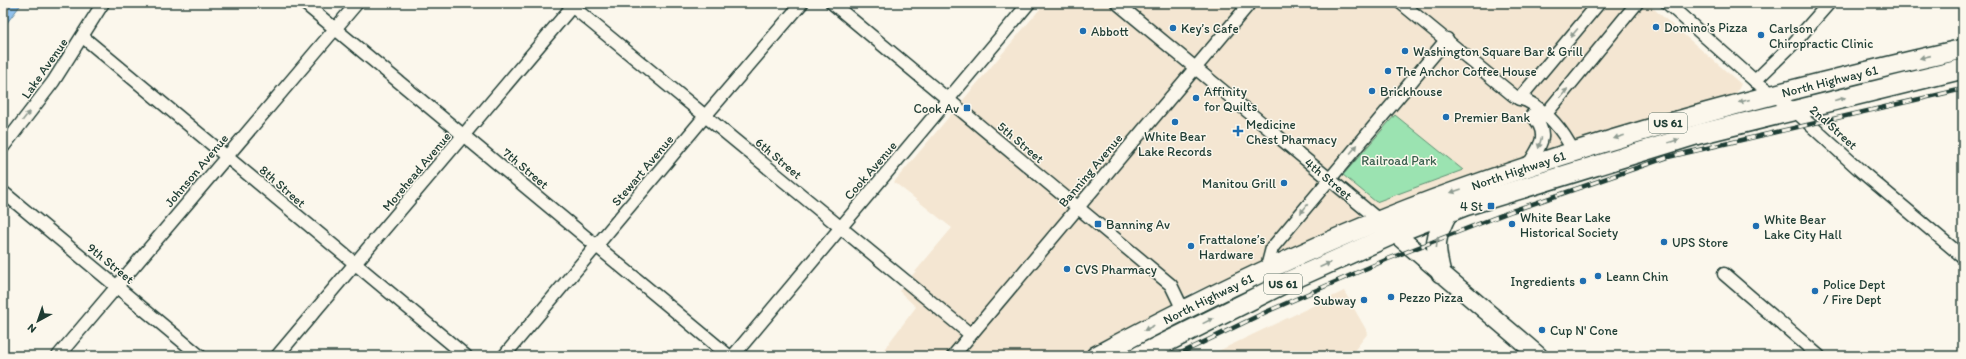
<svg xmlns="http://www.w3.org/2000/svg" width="1966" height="359" viewBox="0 0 1966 359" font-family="Itim,sans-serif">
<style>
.built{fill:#f4e6d2}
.green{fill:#9be3b1;stroke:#5d9072}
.water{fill:#91c1ec;stroke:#638ca2}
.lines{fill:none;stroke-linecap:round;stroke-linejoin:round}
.street-casing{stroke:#1f3d34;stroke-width:15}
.secondary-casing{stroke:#1f3d34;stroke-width:20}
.primary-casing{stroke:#1f3d34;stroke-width:22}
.street{stroke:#fbf7ec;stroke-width:12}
.secondary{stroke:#fbf7ec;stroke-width:17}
.primary{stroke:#fbf7ec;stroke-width:19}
.rail-casing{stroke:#1f3d34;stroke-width:4.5}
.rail{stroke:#fbf7ec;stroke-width:3;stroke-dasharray:9;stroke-linecap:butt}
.oneway{fill:#8d9a90}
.poi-dot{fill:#1f6fb2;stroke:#fbf7ec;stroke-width:1.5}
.labels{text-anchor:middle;stroke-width:3;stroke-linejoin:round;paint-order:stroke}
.shield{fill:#fbf7ec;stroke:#61756b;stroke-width:1}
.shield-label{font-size:12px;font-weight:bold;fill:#1f3d34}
.poi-label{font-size:13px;fill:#1f3d34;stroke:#fbf7ec;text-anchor:start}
.street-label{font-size:13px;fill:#1f3d34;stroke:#fbf7ec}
.park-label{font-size:13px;fill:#385e4d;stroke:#fbf7ec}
</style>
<rect width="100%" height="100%" fill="#fbf7ec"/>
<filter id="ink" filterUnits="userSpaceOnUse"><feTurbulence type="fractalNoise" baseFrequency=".025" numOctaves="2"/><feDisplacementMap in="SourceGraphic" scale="8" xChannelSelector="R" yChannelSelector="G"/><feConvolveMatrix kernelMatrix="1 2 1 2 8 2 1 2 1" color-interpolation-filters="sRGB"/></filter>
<g filter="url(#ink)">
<g class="built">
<path d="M1045,3H1647L1741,84L1736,94L1587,139L1193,292L1081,356H879L916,307L899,291L952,228L894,182Z"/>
<path d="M1344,291L1368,333L1350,356H1208Z"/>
</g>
<path class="green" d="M1395,115L1463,170L1376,202L1343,175Z"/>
<path class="water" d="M3,3H22L3,28Z"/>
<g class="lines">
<g class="street-casing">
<g id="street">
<path d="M304,3L729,356"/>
<path d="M568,3L970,334"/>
<path d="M832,3L1171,285L1183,310"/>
<path id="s1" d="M1117,3L1380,221"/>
<path d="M1401,3L1513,95C1518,99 1523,99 1527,101C1547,111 1564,132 1573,151"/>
<path d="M1667,3L1755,81L1794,110L1862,172L1963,257"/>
<path d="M83,37L466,356"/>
<path d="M1755,81L1793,44L1829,3"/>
<path d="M1519,99L1599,3"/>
<path d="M1537,121L1545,115L1637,3"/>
<path d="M3,147L53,82L103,3"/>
<path d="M1527,167C1538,148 1552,136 1532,115"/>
<path d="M3,192L200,356"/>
<path d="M1266,271L1272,248L1447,39"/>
<path d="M1724,274L1819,356"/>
<path d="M58,356L357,3"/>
<path d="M277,356L575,3"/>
<path d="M504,356L706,115L802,3"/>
<path d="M733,356L1029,3"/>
<path d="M953,356L1250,3"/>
</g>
</g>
<g class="secondary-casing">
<path id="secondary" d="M1385,225L1539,356"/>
</g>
<g class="primary-casing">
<g id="primary">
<path d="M1441,273C1434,245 1434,238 1448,212"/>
<path id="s2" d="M1096,356C1211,294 1331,236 1454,192C1621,132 1791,88 1963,49"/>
<path d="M1139,356L1289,281L1396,233L1465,206L1699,134L1963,69"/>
</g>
</g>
<use href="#street" class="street"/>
<use href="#secondary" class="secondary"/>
<use href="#primary" class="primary"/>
<g class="rail-casing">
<path id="rail" d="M1175,356L1266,312L1388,259L1512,211L1668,157L1963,89"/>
</g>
<use href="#rail" class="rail"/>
</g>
<defs><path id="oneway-solid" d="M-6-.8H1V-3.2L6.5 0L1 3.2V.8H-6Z"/></defs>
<g class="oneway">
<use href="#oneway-solid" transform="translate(1574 33) rotate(130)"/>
<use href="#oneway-solid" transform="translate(1925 57) rotate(167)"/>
<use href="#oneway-solid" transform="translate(1564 93) rotate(-51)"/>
<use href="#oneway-solid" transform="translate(1840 99) rotate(-14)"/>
<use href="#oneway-solid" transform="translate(1744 101) rotate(165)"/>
<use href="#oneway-solid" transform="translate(26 116) rotate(-53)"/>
<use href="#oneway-solid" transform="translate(1619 137) rotate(163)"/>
<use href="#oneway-solid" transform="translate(1674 141) rotate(-17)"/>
<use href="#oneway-solid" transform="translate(1540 143) rotate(105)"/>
<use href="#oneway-solid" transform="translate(1354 149) rotate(-50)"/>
<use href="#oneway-solid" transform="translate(1456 191) rotate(161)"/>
<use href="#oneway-solid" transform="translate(1304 209) rotate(129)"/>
<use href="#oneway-solid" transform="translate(1437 242) rotate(-84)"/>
<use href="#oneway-solid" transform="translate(1325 265) rotate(-24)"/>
<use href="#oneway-solid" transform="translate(1208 321) rotate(-26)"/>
<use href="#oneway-solid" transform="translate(1149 328) rotate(153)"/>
</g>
</g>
<g class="poi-dot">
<circle cx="1656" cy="27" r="4"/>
<circle cx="1173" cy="28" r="4"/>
<circle cx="1083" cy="31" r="4"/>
<circle cx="1761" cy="35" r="4"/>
<circle cx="1405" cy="51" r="4"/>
<circle cx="1388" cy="71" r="4"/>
<circle cx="1372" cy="91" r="4"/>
<circle cx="1196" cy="98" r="4"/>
<rect x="963" y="104" width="8" height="8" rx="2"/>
<circle cx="1446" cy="117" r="4"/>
<circle cx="1175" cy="122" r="4"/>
<path d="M1236 125h4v4h4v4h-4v4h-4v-4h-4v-4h4z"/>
<circle cx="1284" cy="183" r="4"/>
<rect x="1487" y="202" width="8" height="8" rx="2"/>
<rect x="1094" y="220" width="8" height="8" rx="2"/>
<circle cx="1512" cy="224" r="4"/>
<circle cx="1756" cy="226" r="4"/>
<circle cx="1664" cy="242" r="4"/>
<circle cx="1191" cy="246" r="4"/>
<circle cx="1067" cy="269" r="4"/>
<circle cx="1598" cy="276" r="4"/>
<circle cx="1583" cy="281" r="4"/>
<circle cx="1815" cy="291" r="4"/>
<circle cx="1391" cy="297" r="4"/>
<circle cx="1364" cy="300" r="4"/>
<circle cx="1542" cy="330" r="4"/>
</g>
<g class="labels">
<g class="shield">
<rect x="1649" y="113" width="38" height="20" rx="3"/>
<rect x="1264" y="274" width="38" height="20" rx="3"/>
</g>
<g class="shield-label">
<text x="1668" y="127">US 61</text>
<text x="1283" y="288">US 61</text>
</g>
<g class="poi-label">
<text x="1664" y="32">Domino’s Pizza</text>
<text x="1181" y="33">Key’s Cafe</text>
<text x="1769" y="33">Carlson<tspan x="1769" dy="15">Chiropractic Clinic</tspan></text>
<text x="1091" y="36">Abbott</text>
<text x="1413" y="56">Washington Square Bar &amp; Grill</text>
<text x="1396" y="76">The Anchor Coffee House</text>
<text x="1204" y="96">Affinity<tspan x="1204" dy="15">for Quilts</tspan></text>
<text x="1380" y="96">Brickhouse</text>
<text x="959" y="113" text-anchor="end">Cook Av</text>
<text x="1454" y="122">Premier Bank</text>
<text x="1246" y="129">Medicine<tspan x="1246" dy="15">Chest Pharmacy</tspan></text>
<text x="1175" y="141" text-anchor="middle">White Bear<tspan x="1175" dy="15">Lake Records</tspan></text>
<text x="1276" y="188" text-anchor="end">Manitou Grill</text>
<text x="1483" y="211" text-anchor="end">4 St</text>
<text x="1520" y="222">White Bear Lake<tspan x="1520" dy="15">Historical Society</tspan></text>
<text x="1764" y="224">White Bear<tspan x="1764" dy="15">Lake City Hall</tspan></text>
<text x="1106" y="229">Banning Av</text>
<text x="1199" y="244">Frattalone’s<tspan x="1199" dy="15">Hardware</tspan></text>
<text x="1672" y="247">UPS Store</text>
<text x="1075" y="274">CVS Pharmacy</text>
<text x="1606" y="281">Leann Chin</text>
<text x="1575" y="286" text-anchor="end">Ingredients</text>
<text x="1823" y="289">Police Dept<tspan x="1823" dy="15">/ Fire Dept</tspan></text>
<text x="1399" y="302">Pezzo Pizza</text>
<text x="1356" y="305" text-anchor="end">Subway</text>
<text x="1550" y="335">Cup N' Cone</text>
</g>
<g class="street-label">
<text transform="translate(44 68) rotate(-55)" y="5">Lake Avenue</text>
<text dy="5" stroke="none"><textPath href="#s2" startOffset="786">North Highway 61</textPath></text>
<text transform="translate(1834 127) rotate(42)" y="5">2nd Street</text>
<text transform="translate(1021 142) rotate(40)" y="5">5th Street</text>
<text transform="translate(779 158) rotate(40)" y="5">6th Street</text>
<text transform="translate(526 168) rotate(40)" y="5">7th Street</text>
<text transform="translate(196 170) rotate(-50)" y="5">Johnson Avenue</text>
<text transform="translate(642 170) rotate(-50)" y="5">Stewart Avenue</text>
<text transform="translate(870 170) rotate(-49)" y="5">Cook Avenue</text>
<text transform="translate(1090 170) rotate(-50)" y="5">Banning Avenue</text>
<text dy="5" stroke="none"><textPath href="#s2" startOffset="462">North Highway 61</textPath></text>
<text transform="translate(416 171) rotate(-50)" y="5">Morehead Avenue</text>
<text dy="5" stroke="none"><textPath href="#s1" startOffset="275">4th Street</textPath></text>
<text transform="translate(283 186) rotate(41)" y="5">8th Street</text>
<text transform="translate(111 263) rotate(39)" y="5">9th Street</text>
<text dy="5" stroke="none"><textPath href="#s2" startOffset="126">North Highway 61</textPath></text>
</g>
<g class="park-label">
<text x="1399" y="165">Railroad Park</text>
</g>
</g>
<rect width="1966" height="359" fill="none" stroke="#fbf7ec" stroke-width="16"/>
<rect x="8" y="8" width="1950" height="343" fill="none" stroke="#1f3d34" stroke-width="1.5" filter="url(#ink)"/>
<g transform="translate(38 321) rotate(220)" stroke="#fbf7ec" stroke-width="3" paint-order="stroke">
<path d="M0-3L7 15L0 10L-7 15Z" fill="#1f3d34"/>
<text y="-6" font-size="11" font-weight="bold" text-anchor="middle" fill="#1f3d34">N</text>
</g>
</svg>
